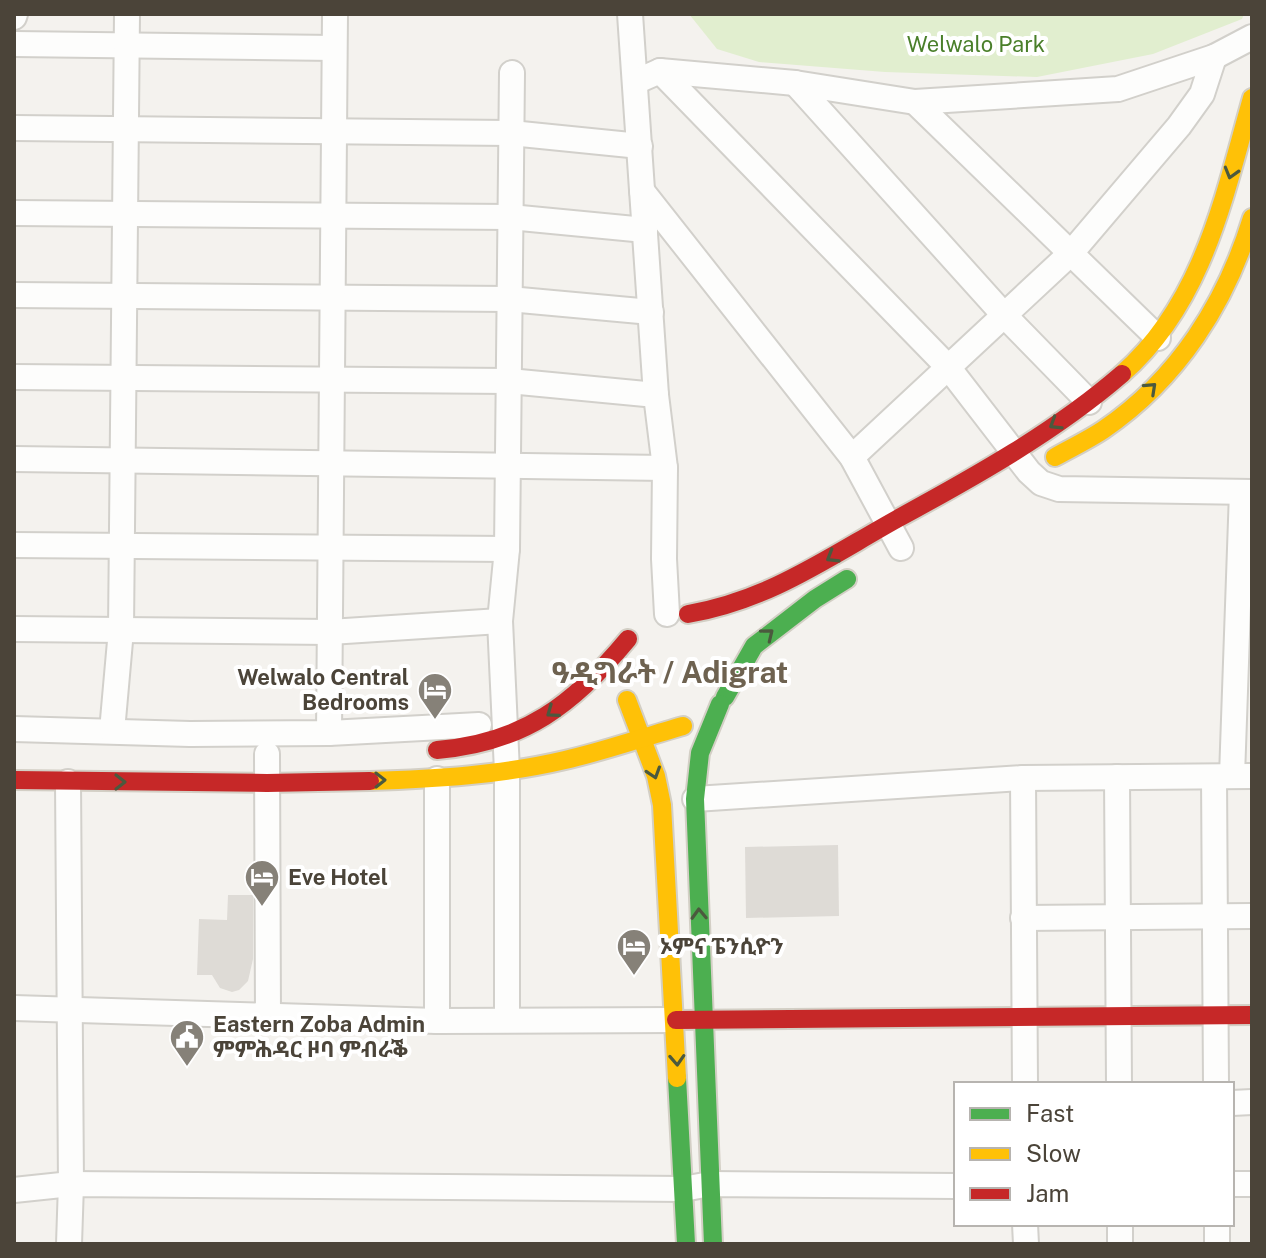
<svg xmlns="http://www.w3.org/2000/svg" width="1266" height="1258" viewBox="0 0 1266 1258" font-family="'Public Sans','Noto Sans Ethiopic',sans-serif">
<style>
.green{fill:#e1eecf}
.building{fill:#dedbd6}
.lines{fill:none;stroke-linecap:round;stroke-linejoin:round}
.street-casing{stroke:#d2d0cb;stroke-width:28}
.fast-casing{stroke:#d3cfc5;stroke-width:22}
.slow-casing{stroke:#d3cfc5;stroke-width:22}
.jam-casing{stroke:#d3cfc5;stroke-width:22}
.street{stroke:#fdfdfc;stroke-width:24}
.fast{stroke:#4caf50;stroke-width:18}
.slow{stroke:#ffc107;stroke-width:18}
.jam{stroke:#c62828;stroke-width:18}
.oneway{stroke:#4b593e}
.labels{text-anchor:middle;stroke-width:8;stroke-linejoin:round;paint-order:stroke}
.park-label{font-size:22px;fill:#4a7f2a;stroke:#fff}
.poi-label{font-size:22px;font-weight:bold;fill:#4b4439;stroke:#fff;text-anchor:start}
.district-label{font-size:30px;font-weight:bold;fill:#6e6250;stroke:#fff}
</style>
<rect width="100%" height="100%" fill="#f4f2ee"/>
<path class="green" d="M689,14H1244L1242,19L1153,54L1037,77L885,72L759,62L717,49Z"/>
<g class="building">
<path d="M838,845L839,916L746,918L745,847Z"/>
<path d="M228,895H253V959L248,981L239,990L232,992L220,988L212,975H197L199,919L227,920Z"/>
</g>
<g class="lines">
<g class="street-casing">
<g id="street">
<path d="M630,14L656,395L665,468L664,559L667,614"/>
<path d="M14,17L15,14"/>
<path d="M14,44L334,48"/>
<path d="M660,71L948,367L1029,472L1041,483L1059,489L1252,492"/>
<path d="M635,82L660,71L795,83L915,102L1118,89L1214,57L1252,37"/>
<path d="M795,83L1004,315L1089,402"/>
<path d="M915,102L1158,338"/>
<path d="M14,128L511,133L640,146"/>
<path d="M642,191L852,457L901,548"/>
<path d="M14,213L510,217L645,230"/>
<path d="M14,295L509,299L651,312"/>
<path d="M14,377L509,381L656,395"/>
<path d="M852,457L1071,253L1179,126L1202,94L1214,57"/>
<path d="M14,459L665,468"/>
<path d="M14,545L507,549"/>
<path d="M14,629L330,632L500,621"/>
<path d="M14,729L190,734L329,733L479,725"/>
<path d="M112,731L121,630L127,14"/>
<path d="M329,733L335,14"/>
<path d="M267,754L268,1017"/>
<path d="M1232,776L1242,492"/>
<path d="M1117,777L1119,1084"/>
<path d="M1214,777L1216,1084"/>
<path d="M1023,778L1025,1084"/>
<path d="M68,782L71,1184L69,1244"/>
<path d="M695,799L1023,778L1252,776"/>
<path d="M1023,918L1252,916"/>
<path d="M14,1008L437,1021L675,1020"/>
<path d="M507,1020V771L500,621L507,549L512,73"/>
<path d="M437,1021V779"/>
<path d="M1232,1103L1252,1102"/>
<path d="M1232,1184H1252"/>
<path d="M14,1190L71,1184L683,1189L710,1184L956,1186"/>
<path d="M1025,1224L1026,1244"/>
<path d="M1120,1224V1244"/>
<path d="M1217,1224V1244"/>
</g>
</g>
<g class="fast-casing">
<g id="fast">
<path d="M725,697L754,646L815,599L847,579"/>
<path d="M677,1078L686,1244"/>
<path d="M713,1244L695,799L700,753L720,704"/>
</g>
</g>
<g class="slow-casing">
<g id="slow">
<path d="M1122,374C1203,303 1224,197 1252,98"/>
<path d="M1055,457C1071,448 1088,440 1103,430C1178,379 1226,303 1252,218"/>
<path d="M627,700L656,776L662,805L677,1078"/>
<path d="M370,781C436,779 501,775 565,760C605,751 644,737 683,726"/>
</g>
</g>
<g class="jam-casing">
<g id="jam">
<path d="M688,614C769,600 827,558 897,519C974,477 1055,432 1122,374"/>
<path d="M437,750C524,743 574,704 628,639"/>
<path d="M14,780L267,783L370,781"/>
<path d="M676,1020L1252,1015"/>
</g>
</g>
<use href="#street" class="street"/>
<use href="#fast" class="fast"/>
<use href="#slow" class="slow"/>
<use href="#jam" class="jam"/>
</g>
<defs><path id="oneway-chevron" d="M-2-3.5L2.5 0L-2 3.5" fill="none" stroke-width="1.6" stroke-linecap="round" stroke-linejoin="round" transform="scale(2)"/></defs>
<g class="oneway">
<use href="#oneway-chevron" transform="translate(1231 173) rotate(106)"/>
<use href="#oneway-chevron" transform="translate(1151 388) rotate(-43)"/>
<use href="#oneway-chevron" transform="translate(1055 424) rotate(148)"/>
<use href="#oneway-chevron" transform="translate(832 557) rotate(149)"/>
<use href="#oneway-chevron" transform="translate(768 634) rotate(-39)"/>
<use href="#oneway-chevron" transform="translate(552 712) rotate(144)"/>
<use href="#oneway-chevron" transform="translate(654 773) rotate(72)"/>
<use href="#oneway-chevron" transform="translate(380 780) rotate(-1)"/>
<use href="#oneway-chevron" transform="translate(120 782)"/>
<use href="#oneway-chevron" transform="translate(699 914) rotate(-92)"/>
<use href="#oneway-chevron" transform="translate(677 1060) rotate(87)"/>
</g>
<defs>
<g id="hotel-pin" transform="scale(1.8)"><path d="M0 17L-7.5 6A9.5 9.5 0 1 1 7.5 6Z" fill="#868178" stroke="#fff"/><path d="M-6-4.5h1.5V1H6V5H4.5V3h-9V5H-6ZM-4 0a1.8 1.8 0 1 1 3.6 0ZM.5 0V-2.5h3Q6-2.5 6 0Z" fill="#fff"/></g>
<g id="civic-pin" transform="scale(1.8)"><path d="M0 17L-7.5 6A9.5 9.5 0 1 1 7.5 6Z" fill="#868178" stroke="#fff"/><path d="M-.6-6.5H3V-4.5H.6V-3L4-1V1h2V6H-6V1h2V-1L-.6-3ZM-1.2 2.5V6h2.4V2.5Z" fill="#fff"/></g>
</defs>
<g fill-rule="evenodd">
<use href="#hotel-pin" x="435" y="690"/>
<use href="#hotel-pin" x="262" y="877"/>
<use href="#hotel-pin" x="634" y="946"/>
<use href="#civic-pin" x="187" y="1037"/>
</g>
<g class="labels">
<g class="park-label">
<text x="976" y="52">Welwalo Park</text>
</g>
<g class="poi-label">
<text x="409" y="685" text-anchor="end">Welwalo Central<tspan x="409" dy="25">Bedrooms</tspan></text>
<text x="288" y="885">Eve Hotel</text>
<text x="660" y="954">ኦምና ፔንሲዮን</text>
<text x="213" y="1032">Eastern Zoba Admin<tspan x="213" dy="25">ምምሕዳር ዞባ ምብራቕ</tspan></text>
</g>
<g class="district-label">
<text x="670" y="683">ዓዲግራት / Adigrat</text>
</g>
</g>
<rect width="1266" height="1258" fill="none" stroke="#4b4439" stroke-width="32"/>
<rect x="954" y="1082" width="280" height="144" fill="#ffffff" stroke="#b7b4b0" stroke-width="2"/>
<rect x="970" y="1108" width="40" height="12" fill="#4caf50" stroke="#b7b4b0" stroke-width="2"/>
<text x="1026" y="1122" font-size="24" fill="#4b4439">Fast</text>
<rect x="970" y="1148" width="40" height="12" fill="#ffc107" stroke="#b7b4b0" stroke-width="2"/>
<text x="1026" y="1162" font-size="24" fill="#4b4439">Slow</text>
<rect x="970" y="1188" width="40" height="12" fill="#c62828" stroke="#b7b4b0" stroke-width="2"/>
<text x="1026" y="1202" font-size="24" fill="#4b4439">Jam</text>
</svg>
